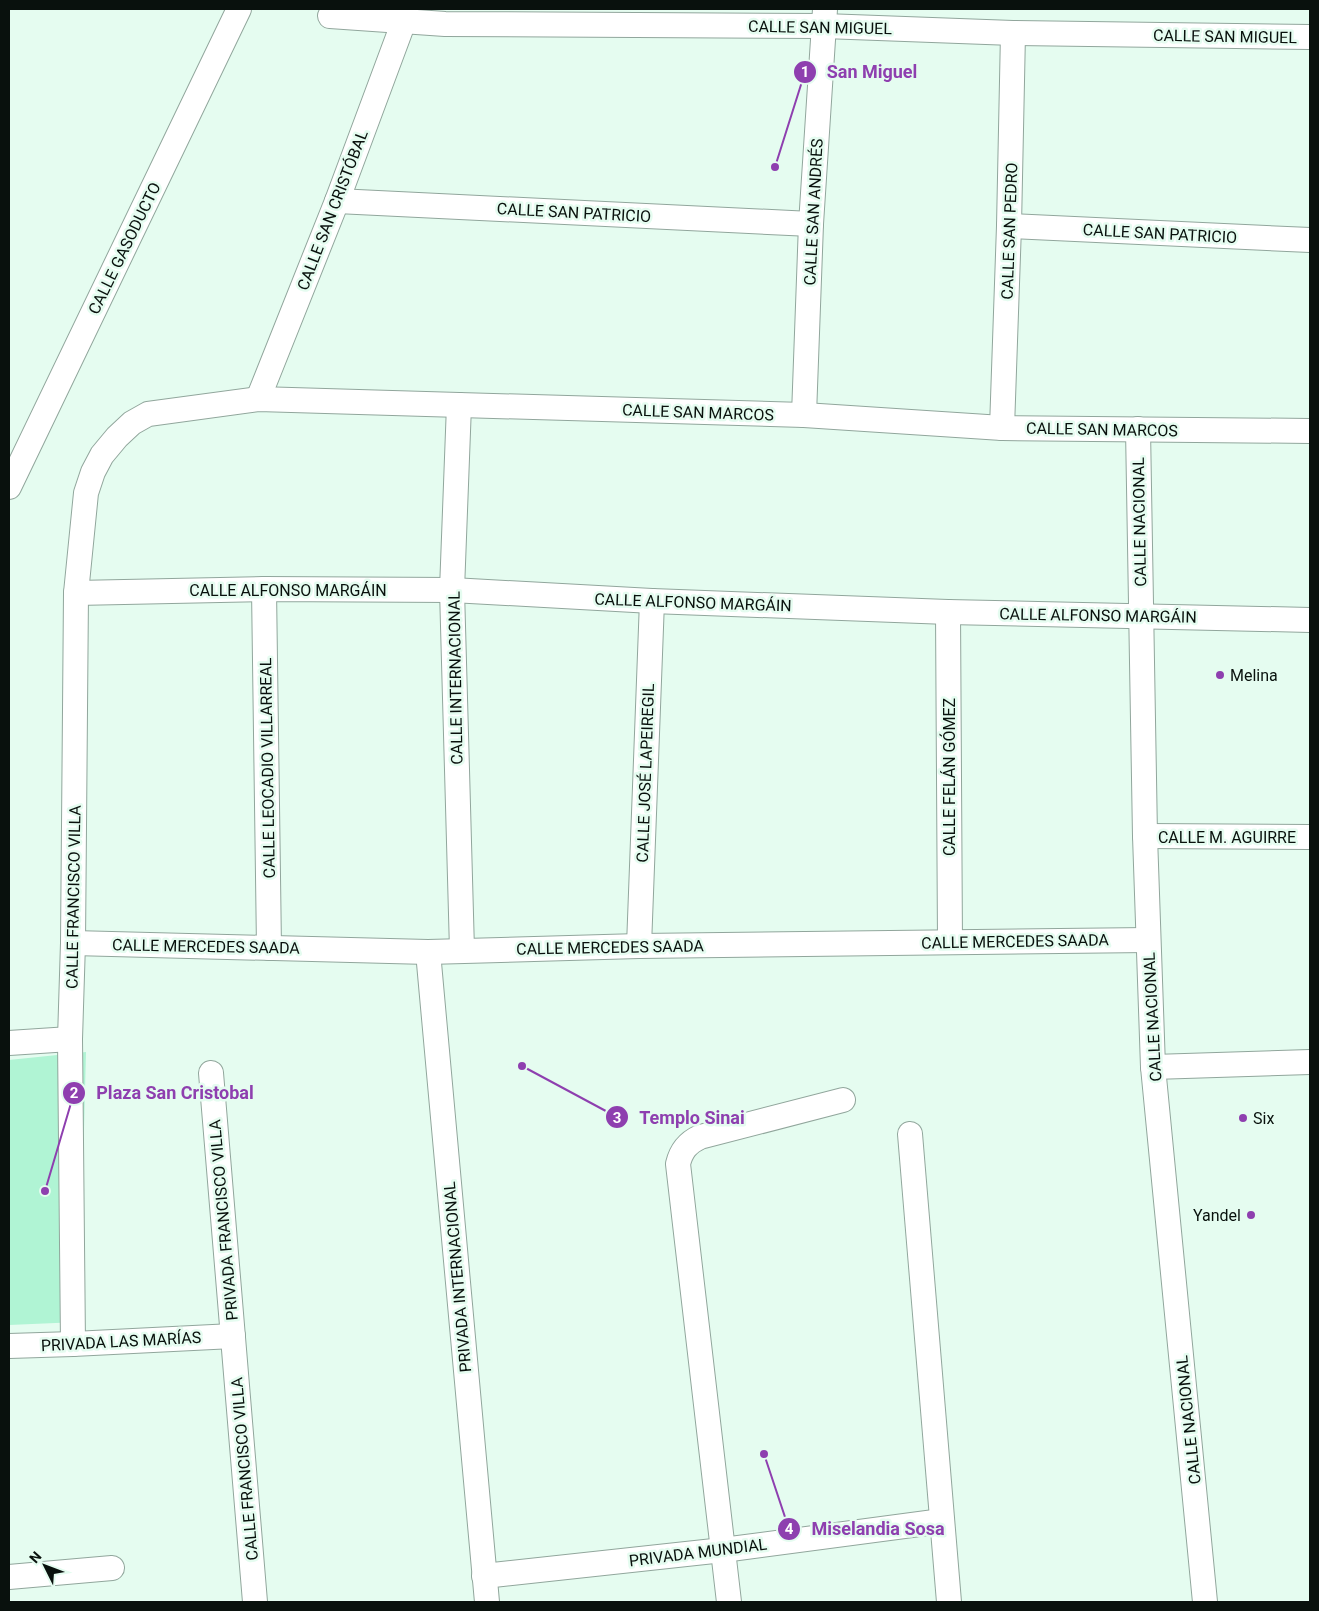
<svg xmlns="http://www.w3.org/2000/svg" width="1319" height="1611" viewBox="0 0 1319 1611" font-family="Roboto,sans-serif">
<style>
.green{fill:#b0f4d4}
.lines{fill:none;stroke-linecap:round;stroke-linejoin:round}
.street-casing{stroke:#91a69c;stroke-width:26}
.street{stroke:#fff;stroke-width:24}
.poi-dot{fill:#8e3faf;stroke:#e5fcf0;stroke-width:2}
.labels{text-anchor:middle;stroke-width:5;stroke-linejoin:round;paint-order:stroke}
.street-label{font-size:16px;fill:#09110d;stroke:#e5fcf0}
.poi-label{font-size:16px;fill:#09110d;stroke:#e5fcf0;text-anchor:start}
.leader{fill:none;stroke:#8e3faf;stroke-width:2}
.callout-dot{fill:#8e3faf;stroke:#e5fcf0;stroke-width:2}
.mark-label{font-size:15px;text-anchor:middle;font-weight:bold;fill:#fff}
.callout-label{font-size:18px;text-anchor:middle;font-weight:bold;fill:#8e3faf;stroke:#e5fcf0;stroke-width:5;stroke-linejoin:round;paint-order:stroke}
</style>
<rect width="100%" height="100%" fill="#e5fcf0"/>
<path class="green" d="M86,1052L79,1322L9,1325V1060Z"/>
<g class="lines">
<g class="street-casing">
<g id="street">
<path d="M330,16L445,24L824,26L1013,33L1310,37"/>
<path d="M337,201L811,224"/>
<path d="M1009,226L1310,240"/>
<path d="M258,399L337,201L404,21"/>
<path d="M459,405L452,590L462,950"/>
<path d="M804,415L811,224L825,9"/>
<path d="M1002,428L1009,226L1013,33"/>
<path d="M1138,429L1145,836L1153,1067L1205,1602"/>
<path d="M9,487L239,9"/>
<path d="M264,589L269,948"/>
<path d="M76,593L264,589L452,590L652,601L948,612L1310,620"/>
<path d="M948,612L950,942"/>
<path d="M1145,836L1310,837"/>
<path d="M73,943L428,952L639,946L1148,940"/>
<path d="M639,946L652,601"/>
<path d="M428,952L487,1602"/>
<path d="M9,1043L70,1039"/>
<path d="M1153,1067L1310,1062"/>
<path d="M211,1073L255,1602"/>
<path d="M910,1134L949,1602"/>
<path d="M73,1344L70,1039L73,943L76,593L86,493L93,472L102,455L117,437L132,423L148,414L258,399L804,415L1002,428L1310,431"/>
<path d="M9,1346L73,1344L233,1336"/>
<path d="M484,1576L723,1550L942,1521"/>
<path d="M9,1577L112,1568"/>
<path d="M729,1602L678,1164C681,1151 687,1143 700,1137L843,1100"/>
</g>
</g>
<use href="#street" class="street"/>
</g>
<g class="poi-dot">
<circle cx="1220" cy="675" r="5"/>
<circle cx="1243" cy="1118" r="5"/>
<circle cx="1251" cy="1215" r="5"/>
</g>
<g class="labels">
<g class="street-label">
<text transform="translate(820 27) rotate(1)" y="6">CALLE SAN MIGUEL</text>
<text transform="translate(1225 36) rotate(1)" y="6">CALLE SAN MIGUEL</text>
<text transform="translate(332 210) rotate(-69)" y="6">CALLE SAN CRISTÓBAL</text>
<text transform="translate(574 212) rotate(3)" y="6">CALLE SAN PATRICIO</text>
<text transform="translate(813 212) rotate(-87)" y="6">CALLE SAN ANDRÉS</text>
<text transform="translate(1009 231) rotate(-88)" y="6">CALLE SAN PEDRO</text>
<text transform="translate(1160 233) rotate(3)" y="6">CALLE SAN PATRICIO</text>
<text transform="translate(124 248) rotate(-64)" y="6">CALLE GASODUCTO</text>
<text transform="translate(698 412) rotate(2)" y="6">CALLE SAN MARCOS</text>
<text transform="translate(1102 429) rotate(1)" y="6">CALLE SAN MARCOS</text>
<text transform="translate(1139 522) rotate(-91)" y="6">CALLE NACIONAL</text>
<text x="288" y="596">CALLE ALFONSO MARGÁIN</text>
<text transform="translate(693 602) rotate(2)" y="6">CALLE ALFONSO MARGÁIN</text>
<text transform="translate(1098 615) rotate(1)" y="6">CALLE ALFONSO MARGÁIN</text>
<text transform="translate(455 678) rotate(-91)" y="6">CALLE INTERNACIONAL</text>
<text transform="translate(267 768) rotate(-91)" y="6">CALLE LEOCADIO VILLARREAL</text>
<text transform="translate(645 773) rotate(-88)" y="6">CALLE JOSÉ LAPEIREGIL</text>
<text transform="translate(949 777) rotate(-90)" y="6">CALLE FELÁN GÓMEZ</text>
<text x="1227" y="843">CALLE M. AGUIRRE</text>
<text transform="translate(73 897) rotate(-89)" y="6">CALLE FRANCISCO VILLA</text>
<text transform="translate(1015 941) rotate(-1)" y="6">CALLE MERCEDES SAADA</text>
<text transform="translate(206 946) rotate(1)" y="6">CALLE MERCEDES SAADA</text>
<text transform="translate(610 947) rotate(-1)" y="6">CALLE MERCEDES SAADA</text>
<text transform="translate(1152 1017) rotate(-93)" y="6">CALLE NACIONAL</text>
<text transform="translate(223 1220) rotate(-95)" y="6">PRIVADA FRANCISCO VILLA</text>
<text transform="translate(457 1277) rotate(-95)" y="6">PRIVADA INTERNACIONAL</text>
<text transform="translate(121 1341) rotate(-3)" y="6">PRIVADA LAS MARÍAS</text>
<text transform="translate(1188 1420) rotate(-96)" y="6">CALLE NACIONAL</text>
<text transform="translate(244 1469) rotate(-95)" y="6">CALLE FRANCISCO VILLA</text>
<text transform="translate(698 1552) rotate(-7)" y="6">PRIVADA MUNDIAL</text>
</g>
<g class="poi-label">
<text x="1230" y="681">Melina</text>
<text x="1253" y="1124">Six</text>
<text x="1241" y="1221" text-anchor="end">Yandel</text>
</g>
</g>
<path class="leader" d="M775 167L805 72M45 1191L74 1093M522 1066L617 1117M764 1454L789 1529"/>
<g class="callout-dot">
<circle cx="775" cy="167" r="5"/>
<circle cx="45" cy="1191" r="5"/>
<circle cx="522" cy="1066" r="5"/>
<circle cx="764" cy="1454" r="5"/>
<circle cx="805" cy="72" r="12"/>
<circle cx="74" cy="1093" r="12"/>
<circle cx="617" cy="1117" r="12"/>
<circle cx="789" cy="1529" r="12"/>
</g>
<g class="mark-label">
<text x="805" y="77">1</text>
<text x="74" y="1098">2</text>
<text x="617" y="1123">3</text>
<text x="789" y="1534">4</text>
</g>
<g class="callout-label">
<text x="872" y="78">San Miguel</text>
<text x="175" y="1099">Plaza San Cristobal</text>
<text x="692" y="1124">Templo Sinai</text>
<text x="878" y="1535">Miselandia Sosa</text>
</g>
<rect width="1319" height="1611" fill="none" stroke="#09110d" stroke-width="20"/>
<g transform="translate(45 1566) rotate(312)" stroke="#e5fcf0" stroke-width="4" paint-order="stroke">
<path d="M0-4L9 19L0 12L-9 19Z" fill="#09110d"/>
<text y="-8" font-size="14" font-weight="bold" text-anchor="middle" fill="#09110d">N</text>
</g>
</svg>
